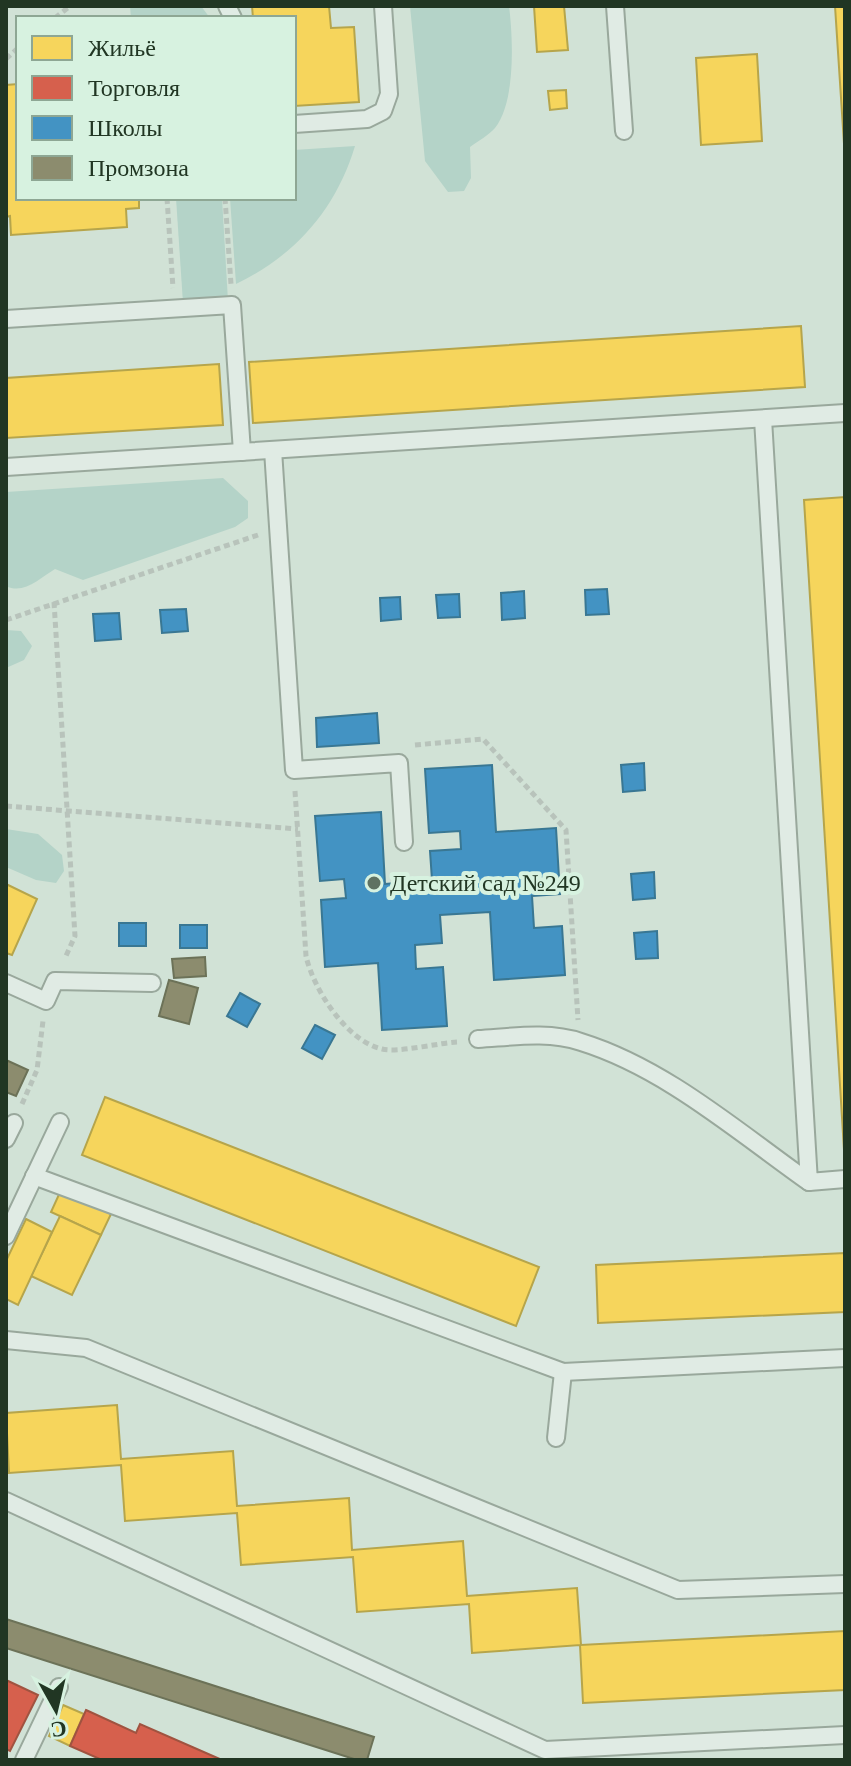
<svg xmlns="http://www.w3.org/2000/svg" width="851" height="1766" viewBox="0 0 851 1766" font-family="'Times New Roman',serif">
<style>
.green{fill:#b4d3c8}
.homes{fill:#f6d55c;stroke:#b6a54b;stroke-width:2}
.shops{fill:#d6604d;stroke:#a05340;stroke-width:2}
.schools{fill:#4393c3;stroke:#397793;stroke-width:2}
.industry{fill:#8c8c6e;stroke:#6c7258;stroke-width:2}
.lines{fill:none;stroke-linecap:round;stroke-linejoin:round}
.lane-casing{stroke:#99a89c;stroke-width:20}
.path{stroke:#b8c3bb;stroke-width:5;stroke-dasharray:6 4;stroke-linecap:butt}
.lane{stroke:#e0ebe4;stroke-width:16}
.poi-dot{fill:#5f7262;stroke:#d7f2e0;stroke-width:3}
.labels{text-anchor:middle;stroke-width:8;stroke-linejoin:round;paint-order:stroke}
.poi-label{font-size:24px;fill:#213623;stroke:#d7f2e0;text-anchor:start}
</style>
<rect width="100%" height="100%" fill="#d1e2d6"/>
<g class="green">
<path d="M130,6H201L210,18H131Z"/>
<path d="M410,6H509C513,37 516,102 495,128C489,135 478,141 470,147L471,178L464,191L448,192L425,161Z"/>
<path d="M355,146C336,209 296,255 236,284L230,198H294V150Z"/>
<path d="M176,198H222L228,301L183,303Z"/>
<path d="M223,478L248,501V518L235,527L83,580L55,569C40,578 24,595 6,586V492Z"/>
<path d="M6,630L21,631L32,646L24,660L6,668Z"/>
<path d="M6,829L38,834L62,855L64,871L56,883L36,880L6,867Z"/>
</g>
<g class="homes">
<path d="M252,6H329L331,28L354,27L359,102L294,106V18H253Z"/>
<path d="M534,6H564L568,50L537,52Z"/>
<path d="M835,6H845V159Z"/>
<path d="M757,54L762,141L701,145L696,58Z"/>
<path d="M18,84V198H139V208L126,209L127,227L11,235L10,216L6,217V85Z"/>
<path d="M566,90L567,108L550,110L548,91Z"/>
<path d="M801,326L805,387L253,423L249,362Z"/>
<path d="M219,364L223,425L6,438V378Z"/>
<path d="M845,497V1150H844L804,500Z"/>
<path d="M6,884L37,899L12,955L6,953Z"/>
<path d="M105,1097L539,1267L516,1326L82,1155Z"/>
<path d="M61,1190L111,1214L101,1235L51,1212Z"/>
<path d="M60,1216L101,1235L72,1295L31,1276Z"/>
<path d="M26,1219L52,1232L18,1305L6,1299V1261Z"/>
<path d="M845,1253V1312L598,1323L596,1265Z"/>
<path d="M117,1405L121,1459L233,1451L237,1506L349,1498L352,1550L463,1541L467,1596L577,1588L581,1645L845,1631V1690L583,1703L580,1645L472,1653L469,1604L357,1612L353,1557L241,1565L237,1513L125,1521L121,1465L9,1473L6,1413Z"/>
<path d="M63,1705L84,1714L70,1746L49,1736Z"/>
</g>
<g class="shops">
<path d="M6,1680L38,1695L10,1751L6,1749Z"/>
<path d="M86,1710L136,1733L140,1724L222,1760H102L70,1746Z"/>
</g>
<g class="schools">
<path d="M607,589L609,614L586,615L585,590Z"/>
<path d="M524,591L525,618L502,620L501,593Z"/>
<path d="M459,594L460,617L438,618L436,595Z"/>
<path d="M400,597L401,619L381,621L380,598Z"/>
<path d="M186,609L188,631L162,633L160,610Z"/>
<path d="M119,613L121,639L95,641L93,614Z"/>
<path d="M377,713L379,743L317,747L316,718Z"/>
<path d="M644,763L645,790L623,792L621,765Z"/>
<path d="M492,765L496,832L556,828L560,894L532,896L534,928L562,926L565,975L494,980L490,912L440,915L442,943L415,945L416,969L443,967L447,1026L382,1030L378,963L325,967L321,900L346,898L344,879L320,881L315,816L381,812L385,884L432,880L430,851L461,849L460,831L429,833L425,769Z"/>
<path d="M654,872L655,898L633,900L631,874Z"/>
<rect x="119" y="923" width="27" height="23"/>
<rect x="180" y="925" width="27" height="23"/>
<path d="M657,931L658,958L636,959L634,933Z"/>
<path d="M240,993L260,1004L247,1027L227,1016Z"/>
<path d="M315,1025L335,1035L322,1059L302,1048Z"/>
</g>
<g class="industry">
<path d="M205,957L206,976L174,978L172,959Z"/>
<path d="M169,980L198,988L189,1024L159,1016Z"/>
<path d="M6,1060L28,1070L16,1096L6,1092Z"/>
<path d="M6,1619L374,1737L367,1760H357L6,1648Z"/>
</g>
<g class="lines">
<g class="lane-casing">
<g id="lane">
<path d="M227,6L233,18"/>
<path d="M615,6L624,131"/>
<path d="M294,124L367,119L383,111L389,94L383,6"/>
<path d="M6,319L232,305L242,452"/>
<path d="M763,419L809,1182L845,1179"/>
<path d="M273,450L294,770L399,763L404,842"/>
<path d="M6,467L845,413"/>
<path d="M6,983L46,1001L55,981L152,983"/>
<path d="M478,1039C512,1037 548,1031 581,1042C665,1068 738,1132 809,1182"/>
<path d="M6,1139L14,1123"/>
<path d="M34,1176L563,1372L845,1358"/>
<path d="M6,1236L60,1122"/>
<path d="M6,1340L86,1348L678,1590L845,1584"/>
<path d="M556,1438L563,1372"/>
<path d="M6,1501L545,1750L845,1735"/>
<path d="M24,1760L59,1687"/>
</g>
</g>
<g class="path">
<path d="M55,18L70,6"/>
<path d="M6,59L18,48"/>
<path d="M167,198L173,288"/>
<path d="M225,198L231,284"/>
<path d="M54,602L75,936L65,958"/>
<path d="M6,620L258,535"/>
<path d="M415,745L483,739L566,830L578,1020"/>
<path d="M295,791L306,956C313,988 346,1041 382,1049C398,1053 438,1043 457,1042"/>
<path d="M6,806L298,829"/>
<path d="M22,1104L37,1070L43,1021"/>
</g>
<use href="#lane" class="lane"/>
</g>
<circle class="poi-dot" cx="374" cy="883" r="8"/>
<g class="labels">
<g class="poi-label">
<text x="390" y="891">Детский сад №249</text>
</g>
</g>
<rect width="851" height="1766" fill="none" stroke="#213623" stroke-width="16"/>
<rect x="16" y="16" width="280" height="184" fill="#d7f2e0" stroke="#8ea794" stroke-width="2"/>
<rect x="32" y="36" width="40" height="24" fill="#f6d55c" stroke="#8ea794" stroke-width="2"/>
<text x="88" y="56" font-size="24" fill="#213623">Жильё</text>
<rect x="32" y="76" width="40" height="24" fill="#d6604d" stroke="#8ea794" stroke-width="2"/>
<text x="88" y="96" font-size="24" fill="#213623">Торговля</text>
<rect x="32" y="116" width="40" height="24" fill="#4393c3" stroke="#8ea794" stroke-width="2"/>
<text x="88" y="136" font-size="24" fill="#213623">Школы</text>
<rect x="32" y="156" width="40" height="24" fill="#8c8c6e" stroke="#8ea794" stroke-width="2"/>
<text x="88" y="176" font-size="24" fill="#213623">Промзона</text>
<g transform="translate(56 1710) rotate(172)" stroke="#d7f2e0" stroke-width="6" paint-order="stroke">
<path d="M0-6L14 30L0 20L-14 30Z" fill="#213623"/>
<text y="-12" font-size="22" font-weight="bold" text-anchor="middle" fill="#213623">С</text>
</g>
</svg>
